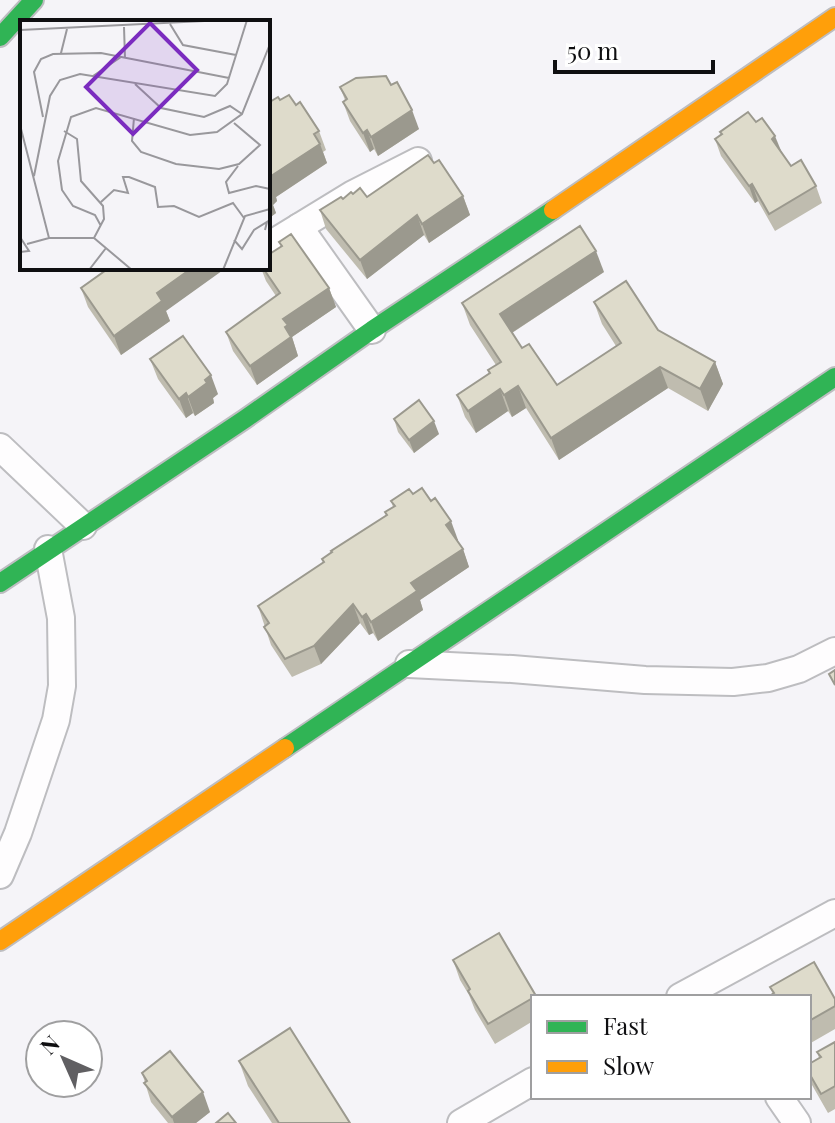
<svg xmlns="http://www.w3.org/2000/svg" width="835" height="1123" viewBox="0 0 835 1123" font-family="'Playfair Display',serif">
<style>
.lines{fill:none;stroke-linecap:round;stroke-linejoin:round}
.street-casing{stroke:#bdbdc0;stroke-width:30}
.fast-casing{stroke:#bdbdc0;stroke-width:22}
.slow-casing{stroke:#bdbdc0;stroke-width:22}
.street{stroke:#fefdfe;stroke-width:26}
.fast{stroke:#30b455;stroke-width:18}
.slow{stroke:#ff9f0a;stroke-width:18}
.wall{fill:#bfbcaf}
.shaded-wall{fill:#9b998e}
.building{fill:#dedbcb;stroke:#9b998e;stroke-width:2}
.inset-road{fill:none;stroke:#99989c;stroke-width:2}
.view{fill:#7b2cbf;fill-opacity:0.15;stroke:#7b2cbf;stroke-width:4}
.inset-edge{fill:none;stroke:#0f0f11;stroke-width:4}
</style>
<rect width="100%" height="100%" fill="#f5f4f8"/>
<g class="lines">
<g class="street-casing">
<g id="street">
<path d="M299,227L372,330"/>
<path d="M268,246L353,194L418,161"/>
<path d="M0,447L83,526"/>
<path d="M409,664L512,669L645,680L733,682L768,678L799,669L835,651"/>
<path d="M0,875L18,833L56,720L62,686L61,618L48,549"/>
<path d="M680,997L835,913"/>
<path d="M779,1097L797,1123"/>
<path d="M461,1123L533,1081"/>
</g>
</g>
<g class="fast-casing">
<g id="fast">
<path d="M0,37L34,0"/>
<path d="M0,583L245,419L372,330L553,210"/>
<path d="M285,748L835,377"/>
</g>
</g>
<g class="slow-casing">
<g id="slow">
<path d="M553,210L835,17"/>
<path d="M0,941L285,748"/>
</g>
</g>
<use href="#street" class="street"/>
<use href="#fast" class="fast"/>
<use href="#slow" class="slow"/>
</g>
<g class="wall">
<path d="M340,87L419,129L378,156L374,149L370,152L350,121L343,102L345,100Z"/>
<path d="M280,100L296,105L319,131L326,150L323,152L327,163L276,197L277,201L273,205L276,213L268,219V103Z"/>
<path d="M756,122L791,166L816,186L822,203L775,231L758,201L755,203L721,156L715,139Z"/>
<path d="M434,163L463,196L470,215L429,243L424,235L367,279L326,229L320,210L353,194L367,197Z"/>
<path d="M279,242L329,288L336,307L292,337L298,356L257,385L233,351L226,332L276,296L266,281L261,268H268L281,247Z"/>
<path d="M604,272L512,333L522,348L557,385L616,346L602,324L594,302L658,330L715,362L723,384L708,411L668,388L559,460L526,408L512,417L508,411L476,433L465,417L457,395L489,374L488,370L496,365L470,325L462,303Z"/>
<path d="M81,288L166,311L170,321L121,355L88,307Z"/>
<path d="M150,359L218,394L213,398L214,403L195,416L193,413L186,418L158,379Z"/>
<path d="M394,419L439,434L414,453L398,432Z"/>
<path d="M413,494L458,540H457L463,549L469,567L420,600L423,610L378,641L373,633L369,635L360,623L321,664L292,677L271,645L258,606L323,563L322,559L386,516L385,512L393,507L391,501Z"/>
<path d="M453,960L536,996L537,997H533V1021L495,1044L475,1010L469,995L460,980Z"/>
<path d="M770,987L835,999V1029L809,1044V997L773,994Z"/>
<path d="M835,1042V1109L828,1113L812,1085L809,1077V1064L819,1058L817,1052Z"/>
<path d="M239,1061L350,1123H272L248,1086Z"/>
<path d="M142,1073L210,1112L196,1123H168L151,1102Z"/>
</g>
<g class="shaded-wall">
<path d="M412,110L419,129L378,156L371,137Z"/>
<path d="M367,130L374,149L370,152L363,133Z"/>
<path d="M775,136L782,153L772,139Z"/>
<path d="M320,144L327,163L276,197L277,201L273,205L276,213L268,219V178Z"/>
<path d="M752,184L758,201L755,203L749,186Z"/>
<path d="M463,196L470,215L429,243L422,224Z"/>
<path d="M417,215L424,235L367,279L360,260Z"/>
<path d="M596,251L604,272L507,336L500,314Z"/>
<path d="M192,268H226L166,311L170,321L121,355L114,336L157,293Z"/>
<path d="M329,288L336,307L292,337L298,356L257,385L250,366L285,327L283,319Z"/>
<path d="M715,362L723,384L708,411L700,389Z"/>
<path d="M660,367L668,388L559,460L551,438Z"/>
<path d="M211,375L218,394L213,398L214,403L195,416L188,397Z"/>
<path d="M518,386L526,408L512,417L504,395Z"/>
<path d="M500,389L508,411L476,433L468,411Z"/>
<path d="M186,393L193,413L186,418L179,399Z"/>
<path d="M434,421L439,434L414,453L409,440Z"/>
<path d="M451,521L458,540L453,543L446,525Z"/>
<path d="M463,549L469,567L420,600L423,610L378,641L371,622L411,583Z"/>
<path d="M353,604L360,623L321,664L314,646Z"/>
<path d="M366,614L373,633L369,635L362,617Z"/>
<path d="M203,1092L210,1112L196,1123H174L172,1117Z"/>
</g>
<g class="building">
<path d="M386,76L391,85L397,82L412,110L371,137L367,130L363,133L343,102L347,99L340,87L356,78Z"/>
<path d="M289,95L296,105L300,102L319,131L314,134L320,144L268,178V103L278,97L280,100Z"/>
<path d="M748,112L756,122L762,118L775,136L772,139L791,166L801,160L816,186L769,214L752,184L749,186L715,139L722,134L720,132Z"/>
<path d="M428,155L434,163L439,160L463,196L422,224L417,215L360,260L320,210L341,197L343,199L351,192L353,194L360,188L367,197Z"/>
<path d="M580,226L596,251L500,314L522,348L529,344L557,385L621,343L594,302L626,281L658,330L715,362L700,389L660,367L551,438L518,386L504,395L500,389L468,411L457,395L490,373L488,370L501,362L462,303Z"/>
<path d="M291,234L329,288L283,319L288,325L285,327L291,337L250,366L226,332L280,293L263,268H268V255L282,246L279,242Z"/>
<path d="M109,268H192L157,293L162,301L114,336L81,288Z"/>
<path d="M183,336L211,375L205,380L207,383L188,397L186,393L179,399L150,359Z"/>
<path d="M419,400L434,421L409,440L394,419Z"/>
<path d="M422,488L431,501L435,498L451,521L446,525L463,549L411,583L417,591L371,622L366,614L362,617L353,604L314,646L285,659L264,627L269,623L258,606L324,562L322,559L332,552L331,551L387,515L385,512L395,506L391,501L409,489L413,494Z"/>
<path d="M835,670V685L829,674Z"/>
<path d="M499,933L536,996L488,1024L468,991L470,989L453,960Z"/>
<path d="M814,962L835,999V1006L809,1021V997H768L774,993L770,987Z"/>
<path d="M290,1028L350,1123H279L239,1061Z"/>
<path d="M835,1042V1086L821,1094L809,1073V1064L821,1057L817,1052Z"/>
<path d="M170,1051L203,1092L172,1117L144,1083L147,1081L142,1073Z"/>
<path d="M228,1113L236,1123H216Z"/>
</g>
<g transform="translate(20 20)">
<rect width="250" height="250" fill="#f5f4f8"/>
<path class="inset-road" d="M150,4L163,25L216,35M104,7L105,38M0,10L205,0M41,33L47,9M73,56L101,37M115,64L141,88L184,97L210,86L222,94M23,97L14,52L21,39L33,34L81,33L209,58M114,98L112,121L121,132L156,144L199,149L219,144L240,125L214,103M0,105L29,218M218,146L206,162L209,173L236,166L250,169M14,156L30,76L40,60L60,54L195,76L207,64L227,0M81,182L94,170L108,173L103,157H109L135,167L138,187L154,186L179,197L213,183L224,198M81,206L75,195L53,186L42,170L38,141L51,97L76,88L170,115L197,112L222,94L250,24M0,217L9,231L0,232M74,218L112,250M214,220L222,229L234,210L247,202L245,210M7,224L29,218H74L84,199L83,186L61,161L57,119L44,111M69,250L86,228M203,250L225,196L250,189"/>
<path class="view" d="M130,3L177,50L113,114L66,67Z"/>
<rect width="250" height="250" class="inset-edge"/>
</g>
<rect x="531" y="995" width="280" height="104" fill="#ffffff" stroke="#9f9fa0" stroke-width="2"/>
<rect x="547" y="1021" width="40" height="12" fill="#30b455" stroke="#9f9fa0" stroke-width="2"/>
<text x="603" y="1035" font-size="24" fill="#0f0f11">Fast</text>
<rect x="547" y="1061" width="40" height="12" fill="#ff9f0a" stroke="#9f9fa0" stroke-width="2"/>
<text x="603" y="1075" font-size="24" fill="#0f0f11">Slow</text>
<g transform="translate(64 1059) rotate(315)"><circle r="38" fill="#ffffff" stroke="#9f9fa0" stroke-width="2"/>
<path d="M0-6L14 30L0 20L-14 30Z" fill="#605f62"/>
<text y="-12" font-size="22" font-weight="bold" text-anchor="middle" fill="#0f0f11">N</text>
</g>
<path d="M555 60v12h158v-12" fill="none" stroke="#0f0f11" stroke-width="4"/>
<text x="567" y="60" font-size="24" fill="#0f0f11" stroke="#ffffff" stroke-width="6" paint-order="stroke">50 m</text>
</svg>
